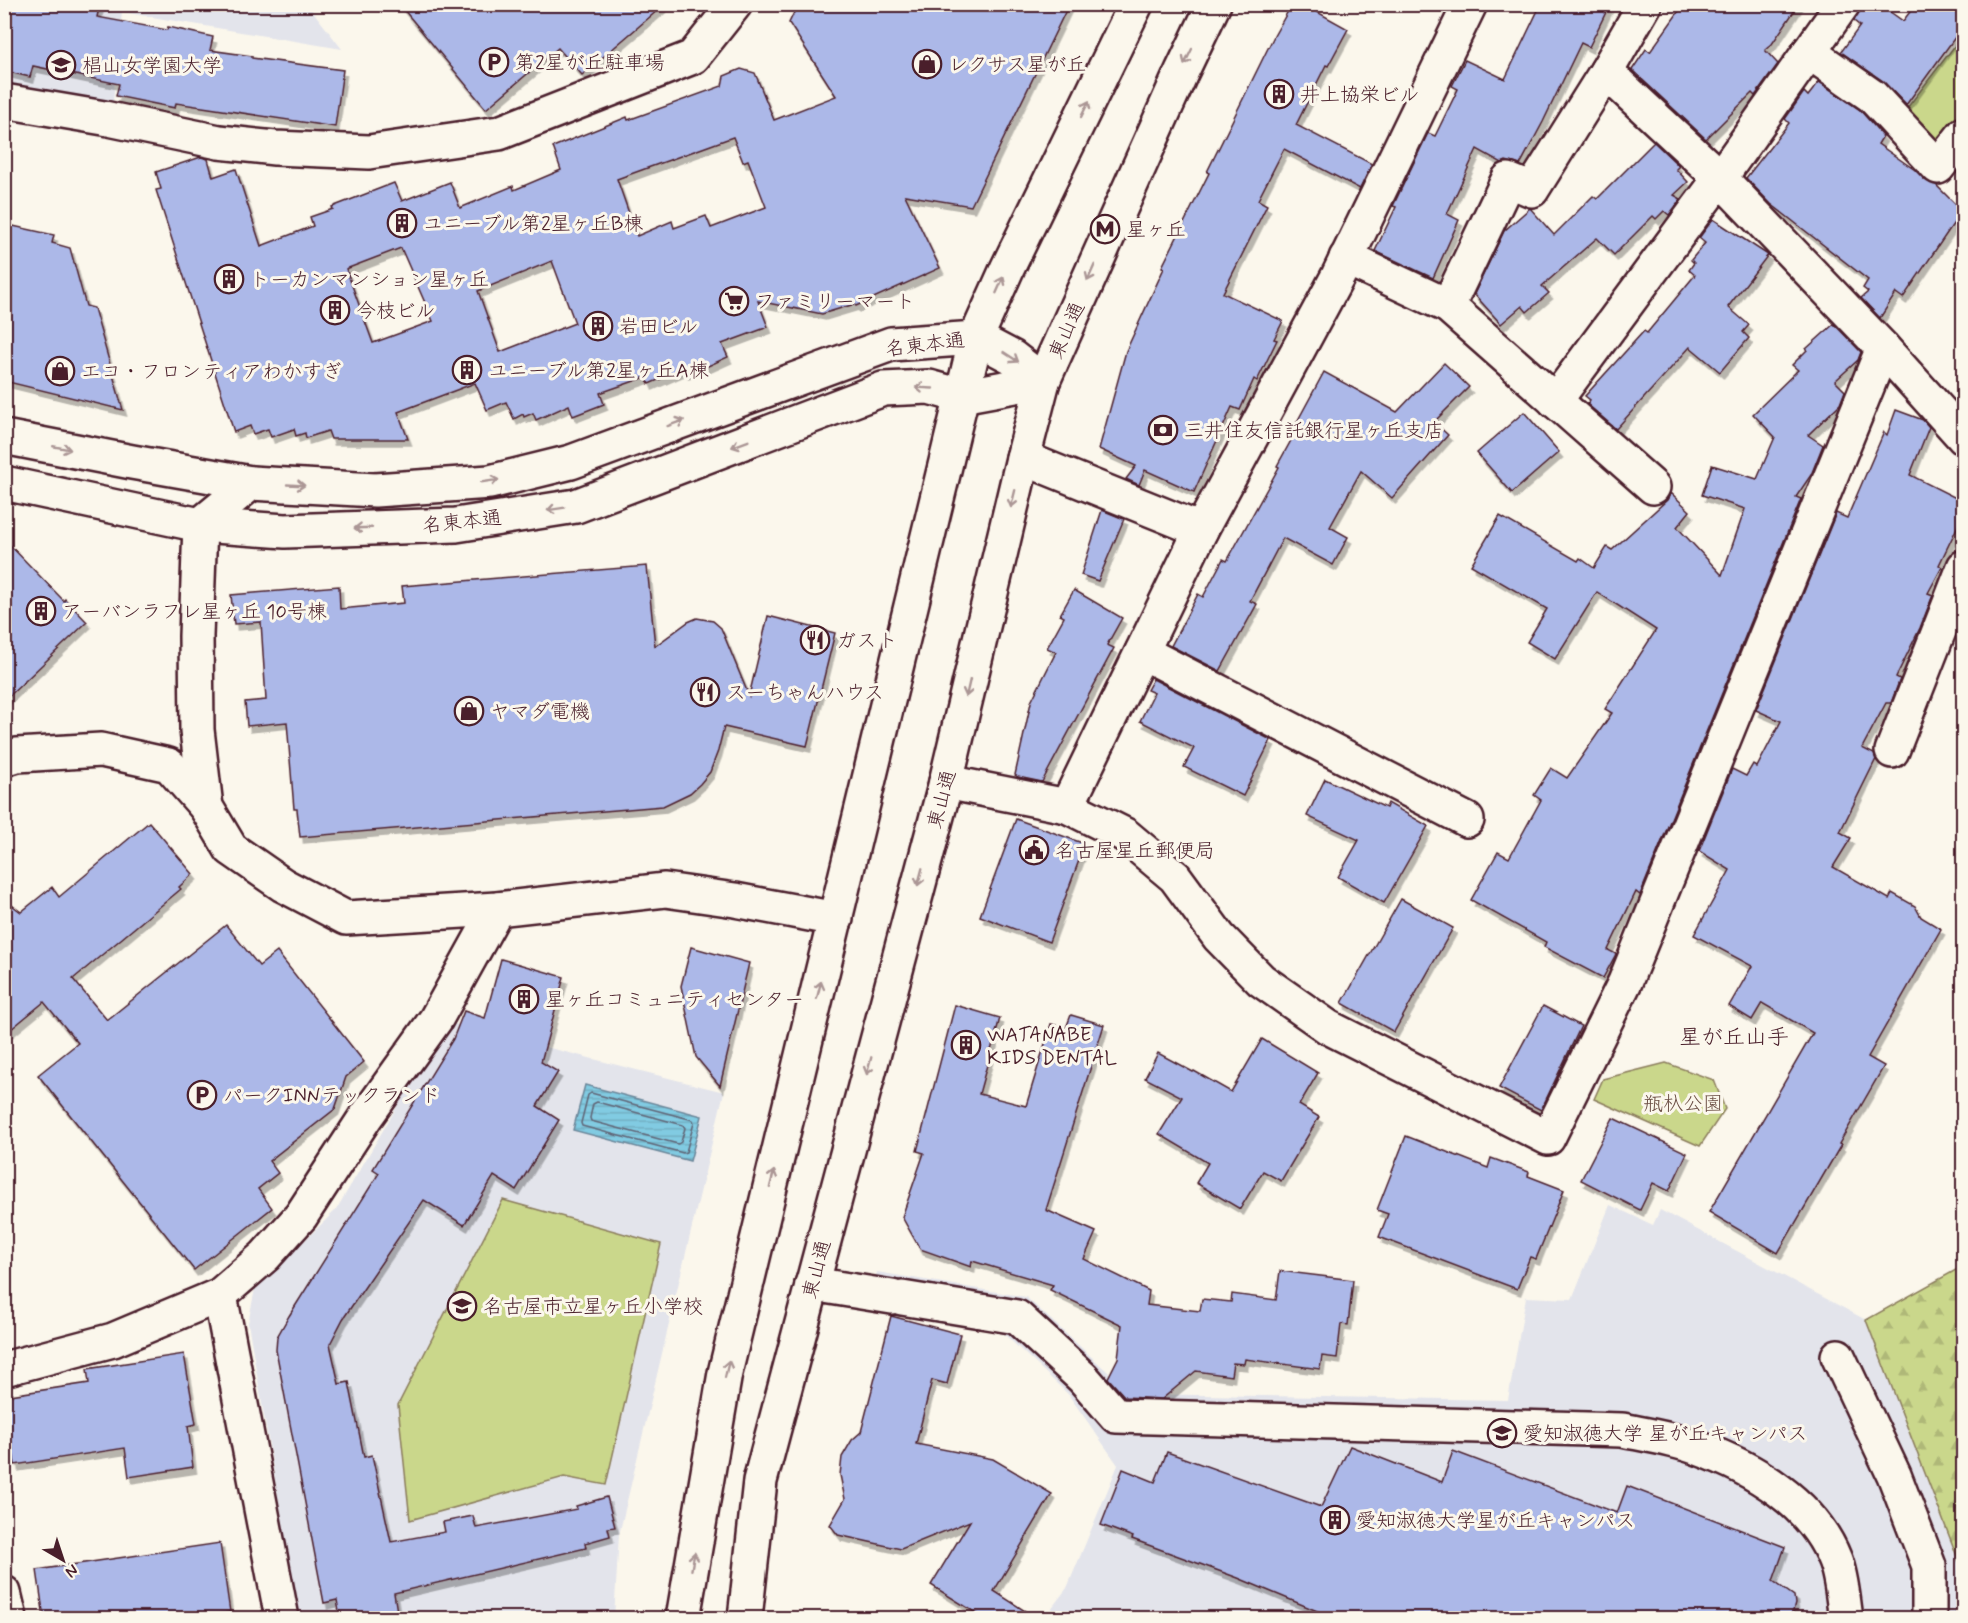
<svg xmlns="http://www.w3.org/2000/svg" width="1968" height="1623" viewBox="0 0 1968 1623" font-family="Mynerve,'Klee One',sans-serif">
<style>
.built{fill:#e3e4eb}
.forest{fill:url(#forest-firs);stroke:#8a7b5b;stroke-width:1.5}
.park{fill:#cad78b;stroke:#8a7b5b;stroke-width:1.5}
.water{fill:url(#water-rules);stroke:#6b8699;stroke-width:1.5}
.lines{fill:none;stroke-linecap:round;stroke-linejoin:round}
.shore{stroke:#606474;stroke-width:1.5}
.building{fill:#acb8e8;stroke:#4a1f2b;stroke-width:1.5;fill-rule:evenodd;filter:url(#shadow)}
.minor-casing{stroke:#4a1f2b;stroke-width:38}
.major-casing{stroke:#4a1f2b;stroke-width:38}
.minor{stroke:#fbf7ec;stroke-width:33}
.major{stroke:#fbf7ec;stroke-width:33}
.oneway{stroke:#ab9695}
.labels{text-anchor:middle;stroke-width:6;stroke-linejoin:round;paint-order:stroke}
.poi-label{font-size:20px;fill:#4a1f2b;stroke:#fbf7ec;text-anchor:start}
.street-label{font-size:20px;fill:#4a1f2b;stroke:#fbf7ec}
.park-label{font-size:20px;fill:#6a4d43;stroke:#fbf7ec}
.quarter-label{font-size:22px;fill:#4a1f2b;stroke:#fbf7ec}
</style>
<defs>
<pattern id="forest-firs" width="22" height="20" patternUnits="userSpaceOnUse" patternTransform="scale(1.5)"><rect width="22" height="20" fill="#cad78b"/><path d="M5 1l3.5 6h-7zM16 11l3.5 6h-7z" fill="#afb878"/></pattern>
<pattern id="water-rules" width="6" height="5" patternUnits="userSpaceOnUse" patternTransform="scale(1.5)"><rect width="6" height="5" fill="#81cbe2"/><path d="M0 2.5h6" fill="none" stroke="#71aec2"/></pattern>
<filter id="shadow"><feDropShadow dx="3.5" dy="6" stdDeviation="0" flood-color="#0004"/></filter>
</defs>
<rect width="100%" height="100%" fill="#fbf7ec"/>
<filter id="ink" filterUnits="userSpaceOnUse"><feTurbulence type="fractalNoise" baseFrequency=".0167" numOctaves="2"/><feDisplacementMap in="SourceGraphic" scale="12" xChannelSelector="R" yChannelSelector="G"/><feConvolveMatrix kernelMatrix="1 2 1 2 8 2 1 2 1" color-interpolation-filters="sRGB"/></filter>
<g filter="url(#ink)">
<g class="built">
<path d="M4,5H308L342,49L122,12L113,102L5,82Z"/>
<path d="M447,1022L724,1092L619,1535L614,1618H299L248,1323L255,1289L336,1210Z"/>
<path d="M1610,1205L1653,1225L1660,1210L1866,1320L1960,1564L1956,1618H1044L1067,1588L1118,1465L1068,1394L1004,1334L950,1318L869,1303L877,1272L1026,1297L1132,1394L1508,1400L1526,1297L1572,1299Z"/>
</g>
<path class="forest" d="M1963,1266L1964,1618H1956L1960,1564L1866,1320Z"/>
<g class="park">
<path d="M1963,35V117L1940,148L1901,116Z"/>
<path d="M1666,1063L1714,1080L1725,1109L1700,1146L1594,1099L1603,1079Z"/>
<path d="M503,1200L661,1244L606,1485L564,1477L410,1520L398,1405Z"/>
</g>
<path class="water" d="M585,1085L702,1116L690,1161L573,1130Z"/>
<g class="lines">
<g class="shore">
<path d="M591,1093L693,1120L694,1123L686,1152L683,1153L582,1126L581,1123L588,1095Z"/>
<path d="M597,1102L683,1125L685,1128L681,1142L678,1144L591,1121L590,1118L593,1104Z"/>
</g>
</g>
<g class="building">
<path d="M4,4H100L97,17L167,30L168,27L213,37L210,50L252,56V58L343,70L335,127L176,103L175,108L116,96L119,84L33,66L30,77L4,71Z"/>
<path d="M399,4H665L582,75L558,48L486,109Z"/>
<path d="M798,4H1069L971,206L905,195L940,268L856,306L855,304L822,314L758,301L768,327L722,344L728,357L699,370V368L685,373L683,369L649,384L646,377L600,393L604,404L573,416L569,405L536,420L533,413L524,417L523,414L514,419L506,402L487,410L475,383L398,412L408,439H331L328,431L306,438L305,433L296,436L294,429L271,437L268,429L253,434L250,426L234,432L156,190L161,189L156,172L201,157L208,159L213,177L236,169L261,246L313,226L310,217L333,209L332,207L394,183L402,201L450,182L460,208L513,186L514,190L561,170L553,147L627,117L628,120L722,86L724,76L741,69L755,73L774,120L836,96L789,23ZM733,137L743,162L748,160L766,207L711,228L706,216L674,228L672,221L637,236L617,179ZM401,248L433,321L373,343L346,269ZM552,261L575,323L500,352L478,291Z"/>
<path d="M1292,4H1303L1348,29L1328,66L1326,65L1296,125L1372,164L1360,189L1284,149L1258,200L1267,205L1223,293L1283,321L1274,339L1277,340L1257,381L1254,379L1240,410L1232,407L1194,492L1145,470L1139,485L1126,479L1136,466L1099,449L1126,351L1164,268L1162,267L1209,173L1207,172L1274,36Z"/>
<path d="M1541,4H1610L1589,47L1581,43L1543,122L1520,165L1506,161L1502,163L1477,149L1447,214L1459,220L1433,278L1375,251L1396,207L1393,206L1428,133L1435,136L1458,89L1452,86L1465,60L1505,79Z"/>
<path d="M1684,4H1799L1772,44L1765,50L1778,64L1755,96L1752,93L1706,139L1632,70L1646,49L1650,52Z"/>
<path d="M1862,4H1879L1903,21L1916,4H1964V25L1906,105L1883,81L1841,52L1860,26L1854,21Z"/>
<path d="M1819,82L1860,110L1883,136L1878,144L1915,170L1925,180L1936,185L1962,211L1903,298L1896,293L1880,318L1861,298L1868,292L1863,288L1868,280L1771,204L1746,178L1789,123L1785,119L1804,92L1808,96Z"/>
<path d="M1654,142L1679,166L1676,169L1688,182L1674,195L1681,199L1669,215L1664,211L1656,219L1653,216L1614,255L1597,238L1542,286L1549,293L1527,312L1522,306L1501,324L1474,294L1504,231L1530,208L1554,235L1593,196L1597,199Z"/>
<path d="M1713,219L1768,255L1728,307L1749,325L1743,332L1749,338L1720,372L1690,347L1616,429L1587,404L1590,400L1585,396L1644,331L1647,333L1695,275L1689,270L1694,263L1691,260L1705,243L1699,238Z"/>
<path d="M4,224L54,235L52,243L70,248L86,306L94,308L123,410L4,381Z"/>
<path d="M1834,324L1861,352L1858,360L1835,381L1845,391L1840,404L1808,435L1823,445L1811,475L1796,497L1801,499L1640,895L1636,892L1608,950L1616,954L1603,978L1544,947L1546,942L1471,900L1498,852L1509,858L1541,800L1534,795L1551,768L1567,778L1612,713L1605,709L1656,630L1597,592L1555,659L1527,642L1547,609L1471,565L1500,516L1578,561L1580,558L1594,568L1607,547L1612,550L1667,500L1671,493L1690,511L1677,527L1722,575L1745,509L1702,495L1712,465L1757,479L1775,437L1753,414L1798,370L1792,365L1807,350L1806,349Z"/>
<path d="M1444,363L1469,387L1434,422L1448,435L1392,498L1361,471L1330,527L1348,537L1333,565L1283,538L1250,601L1257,604L1220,671L1171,646L1198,594L1203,597L1223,559L1227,561L1279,467L1277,466L1294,435L1291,433L1324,372L1397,412Z"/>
<path d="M1896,410L1923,420L1929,427L1910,475L1964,502V513L1939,565L1942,567L1928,593L1933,595L1920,628L1896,677L1900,679L1891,703H1886L1862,748L1874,754L1876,759L1840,832L1851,838L1833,867L1889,899L1892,893L1915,906L1921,917L1941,929L1868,1057L1884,1066L1839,1144L1841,1145L1778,1253L1709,1212L1813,1033L1762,1003L1752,1020L1729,1006L1752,966L1694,935L1730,870L1699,851L1732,769L1746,776L1753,764L1757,767L1781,721L1756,710L1836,513L1847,518L1884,432L1887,435Z"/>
<path d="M1524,412L1559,452L1512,493L1477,453Z"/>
<path d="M1102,510L1124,519L1098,581L1081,575Z"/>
<path d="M4,539L64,601L65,599L87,622L4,701Z"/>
<path d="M647,566L655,646L688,622L697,618L713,621L721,628L749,696L768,616L835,633L807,746L724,727L718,751L710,772L700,784L690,793L663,806L300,837L297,809H294L287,722L247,726L245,702L266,700L261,622L234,624L231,595L339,586L340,609L404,603L402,586Z"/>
<path d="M1074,590L1122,618L1107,645L1114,648L1042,782L1018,777L1015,775L1031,702L1056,652L1047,648L1064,617L1060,615Z"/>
<path d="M1153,679L1271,740L1243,796L1184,767L1194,748L1140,721L1154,693L1147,690Z"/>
<path d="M1325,779L1386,808L1388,803L1428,826L1384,903L1338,877L1359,840L1307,816Z"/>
<path d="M1016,819L1085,844L1049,942L980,916Z"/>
<path d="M149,822L193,874L179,887L181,889L73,979L107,1020L226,925L259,966L277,952L364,1062L346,1077L335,1109L269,1161L278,1173L258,1189L272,1208L194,1270L38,1075L78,1043L44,1002L4,1035V899L21,912L52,887L59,897Z"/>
<path d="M1401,899L1453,928L1394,1032L1342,1003Z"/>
<path d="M691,947L749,963L720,1086L696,1057L681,986Z"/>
<path d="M501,959L564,977L541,1062L558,1072L537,1106L559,1120L516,1190L494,1176L464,1225L424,1200L343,1319L330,1344L339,1384L349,1382L364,1457L372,1455L391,1542L445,1532L443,1522L473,1516L476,1528L577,1509L576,1506L607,1497L615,1527L608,1528L610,1536L585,1543L586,1548L394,1593L398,1618H340L337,1600L324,1603L276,1350L277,1337L289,1316L379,1173L373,1169L453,1039L464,1011L485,1018Z"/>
<path d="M955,1005L1000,1018L979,1094L1026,1106L1051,1024L1066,1028L1071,1015L1104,1025L1046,1210L1096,1232L1084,1259L1149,1291L1147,1305L1200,1311L1202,1299L1231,1302L1232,1294L1276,1300L1280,1271L1353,1280L1348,1325L1341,1324L1337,1358L1322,1356L1320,1369L1245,1359L1244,1364L1233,1363L1231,1376L1196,1371L1162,1399L1125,1397L1108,1378L1118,1358L1122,1325L1050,1290L1053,1285L972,1261L971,1267L920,1249L902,1217L924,1153L917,1151Z"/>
<path d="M1543,1006L1581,1026L1541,1110L1499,1088Z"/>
<path d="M1262,1039L1318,1073L1299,1105L1319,1117L1281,1181L1263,1171L1240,1209L1196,1183L1208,1163L1159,1134L1182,1097L1145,1078L1158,1053L1193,1072L1194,1071L1231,1092Z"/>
<path d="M1613,1118L1687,1153L1669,1191L1653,1183L1640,1210L1581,1180Z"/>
<path d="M1406,1136L1488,1168L1491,1158L1529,1172L1528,1176L1564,1190L1536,1259L1530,1257L1517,1289L1379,1237L1388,1214L1377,1210Z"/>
<path d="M891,1316L960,1334L947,1384L932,1380L916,1444L993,1459L1052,1494L994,1591L1036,1618H984L931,1585L970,1521L901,1549L838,1535L830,1525L845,1499L840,1475L842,1457L852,1440L861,1432Z"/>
<path d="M184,1354L196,1424L188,1426L193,1467L129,1477L125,1448L15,1465L4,1396L89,1383L87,1369Z"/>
<path d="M1350,1446L1442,1482L1453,1451L1617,1513L1627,1486L1785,1547L1773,1581L1794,1596L1795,1604L1791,1618H1334L1238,1578L1132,1539L1133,1537L1101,1525L1123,1469L1155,1482L1167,1452L1321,1507Z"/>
<path d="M220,1543L230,1612L185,1618H44L37,1570Z"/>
</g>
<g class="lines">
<g class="minor-casing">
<g id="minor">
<path d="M1809,52L1872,96L1938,167L1964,134"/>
<path d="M1606,72L1720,178L1883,348L1964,438"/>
<path d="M4,101L104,118L219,142L275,148L369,152L499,133L693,57L735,4"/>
<path d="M1346,258L1448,306L1653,487"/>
<path d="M1448,306L1508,180L1532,190L1606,72L1645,4"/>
<path d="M1555,401L1720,178L1843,4"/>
<path d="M1023,458L1201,530"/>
<path d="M251,483L200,525L196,636L197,730L206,807L231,849L283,885L346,918L497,909L665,890L735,900L836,919"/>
<path d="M1142,652L1467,820"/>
<path d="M1892,751L1964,567"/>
<path d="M4,759L17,755L101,750L169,765L206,807"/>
<path d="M946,782L1067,806L1125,835L1175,877L1219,937L1261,980L1328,1027L1548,1138L1625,982L1883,348"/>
<path d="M1067,806L1201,530L1338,276L1470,4"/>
<path d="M812,1284L892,1297"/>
<path d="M220,1295L282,1618"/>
<path d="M902,1298L1017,1317L1083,1378L1116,1416L1622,1430C1647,1435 1674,1439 1698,1448C1753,1468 1813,1503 1835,1560C1842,1578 1843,1600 1846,1618"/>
<path d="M1838,1356L1894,1475L1929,1566V1618"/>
<path d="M4,1369L113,1340L220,1295L265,1256L301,1216L365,1118L436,1019L497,909"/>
<path d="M4,1593L10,1618"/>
</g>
</g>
<g class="major-casing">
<g id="major">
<path d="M4,437L132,462L251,483L375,490L490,482L571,462L891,344L976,338L1012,357L1043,381"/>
<path d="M4,483L200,525L285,531L456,525L576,506L883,389L929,387L961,396L1043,381"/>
<path d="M683,1618L725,1373L976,338L1007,269L1136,4"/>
<path d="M745,1618L760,1481L946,782L1023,458L1043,381L1182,71L1214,4"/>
</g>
</g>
<use href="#minor" class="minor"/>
<use href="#major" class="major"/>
</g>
<defs><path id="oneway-shaft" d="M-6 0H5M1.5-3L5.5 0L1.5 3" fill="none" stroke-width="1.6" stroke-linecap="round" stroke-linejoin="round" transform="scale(1.5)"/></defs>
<g class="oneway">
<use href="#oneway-shaft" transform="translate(1188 57) rotate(116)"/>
<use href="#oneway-shaft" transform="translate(1085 109) rotate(-64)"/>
<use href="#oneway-shaft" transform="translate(1091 273) rotate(114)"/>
<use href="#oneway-shaft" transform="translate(1000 285) rotate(-66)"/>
<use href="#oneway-shaft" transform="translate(1011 357) rotate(33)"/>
<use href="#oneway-shaft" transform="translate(924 388) rotate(-177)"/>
<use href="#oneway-shaft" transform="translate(676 423) rotate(-20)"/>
<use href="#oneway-shaft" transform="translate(740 444) rotate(159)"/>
<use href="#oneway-shaft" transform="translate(62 448) rotate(11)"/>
<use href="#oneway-shaft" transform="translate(490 481) rotate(-9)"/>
<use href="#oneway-shaft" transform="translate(296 485) rotate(3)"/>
<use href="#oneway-shaft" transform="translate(1013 499) rotate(104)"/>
<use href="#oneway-shaft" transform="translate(556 509) rotate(171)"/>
<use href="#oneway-shaft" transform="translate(363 528) rotate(178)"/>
<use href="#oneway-shaft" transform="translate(968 688) rotate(103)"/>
<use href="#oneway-shaft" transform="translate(920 877) rotate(105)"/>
<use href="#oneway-shaft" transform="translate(819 990) rotate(-76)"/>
<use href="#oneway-shaft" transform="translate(869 1066) rotate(105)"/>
<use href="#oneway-shaft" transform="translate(772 1179) rotate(-76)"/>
<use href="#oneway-shaft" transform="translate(727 1369) rotate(-77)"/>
<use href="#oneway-shaft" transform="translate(693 1561) rotate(-80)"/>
</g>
</g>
<defs>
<g id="parking-ring" transform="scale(1.5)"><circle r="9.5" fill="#fbf7ec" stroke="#4a1f2b" stroke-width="1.5"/><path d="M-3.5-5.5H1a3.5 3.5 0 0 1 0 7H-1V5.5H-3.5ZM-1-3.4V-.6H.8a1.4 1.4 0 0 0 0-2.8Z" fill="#4a1f2b"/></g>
<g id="shop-ring" transform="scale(1.5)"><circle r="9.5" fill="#fbf7ec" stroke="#4a1f2b" stroke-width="1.5"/><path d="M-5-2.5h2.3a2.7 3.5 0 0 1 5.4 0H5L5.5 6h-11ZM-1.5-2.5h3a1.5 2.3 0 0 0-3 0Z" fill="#4a1f2b"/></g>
<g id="university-ring" transform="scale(1.5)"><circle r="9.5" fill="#fbf7ec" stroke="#4a1f2b" stroke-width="1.5"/><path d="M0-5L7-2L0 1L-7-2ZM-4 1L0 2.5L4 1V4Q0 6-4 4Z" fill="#4a1f2b"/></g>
<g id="building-ring" transform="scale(1.5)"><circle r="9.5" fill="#fbf7ec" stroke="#4a1f2b" stroke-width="1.5"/><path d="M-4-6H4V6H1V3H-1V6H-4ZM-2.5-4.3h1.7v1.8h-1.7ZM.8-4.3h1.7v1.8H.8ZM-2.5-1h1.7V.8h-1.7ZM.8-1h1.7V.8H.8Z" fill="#4a1f2b"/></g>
<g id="metro-ring" transform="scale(1.5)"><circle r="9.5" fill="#fbf7ec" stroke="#4a1f2b" stroke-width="1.5"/><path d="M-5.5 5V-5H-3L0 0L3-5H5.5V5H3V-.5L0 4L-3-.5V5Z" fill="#4a1f2b"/></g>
<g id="supermarket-ring" transform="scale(1.5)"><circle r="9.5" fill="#fbf7ec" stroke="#4a1f2b" stroke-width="1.5"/><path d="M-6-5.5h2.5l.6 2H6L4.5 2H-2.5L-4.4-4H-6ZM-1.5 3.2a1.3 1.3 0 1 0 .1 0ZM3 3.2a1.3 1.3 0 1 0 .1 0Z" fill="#4a1f2b"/></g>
<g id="bank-ring" transform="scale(1.5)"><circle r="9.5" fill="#fbf7ec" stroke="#4a1f2b" stroke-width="1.5"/><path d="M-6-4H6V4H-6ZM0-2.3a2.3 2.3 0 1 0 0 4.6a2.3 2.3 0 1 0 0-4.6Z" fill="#4a1f2b"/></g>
<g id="restaurant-ring" transform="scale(1.5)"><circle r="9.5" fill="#fbf7ec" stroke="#4a1f2b" stroke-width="1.5"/><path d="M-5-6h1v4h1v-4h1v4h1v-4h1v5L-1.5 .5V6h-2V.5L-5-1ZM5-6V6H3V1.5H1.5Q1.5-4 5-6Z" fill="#4a1f2b"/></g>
<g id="civic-ring" transform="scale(1.5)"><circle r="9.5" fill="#fbf7ec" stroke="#4a1f2b" stroke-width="1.5"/><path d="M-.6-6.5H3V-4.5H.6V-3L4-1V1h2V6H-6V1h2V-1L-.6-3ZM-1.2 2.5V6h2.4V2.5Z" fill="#4a1f2b"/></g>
<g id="school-ring" transform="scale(1.5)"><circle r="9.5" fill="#fbf7ec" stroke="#4a1f2b" stroke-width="1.5"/><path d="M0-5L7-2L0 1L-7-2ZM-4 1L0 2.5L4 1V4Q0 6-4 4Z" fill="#4a1f2b"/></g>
</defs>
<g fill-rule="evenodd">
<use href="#parking-ring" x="494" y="62"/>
<use href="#shop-ring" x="927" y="64"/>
<use href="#university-ring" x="61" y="65"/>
<use href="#building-ring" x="1279" y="94"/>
<use href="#building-ring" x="402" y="223"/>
<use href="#metro-ring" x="1105" y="229"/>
<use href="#building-ring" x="229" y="279"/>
<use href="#supermarket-ring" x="734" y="301"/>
<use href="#building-ring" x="335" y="310"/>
<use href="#building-ring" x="598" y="326"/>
<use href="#building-ring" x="467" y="370"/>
<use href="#shop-ring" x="60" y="371"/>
<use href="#bank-ring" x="1163" y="430"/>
<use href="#building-ring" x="41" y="611"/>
<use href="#restaurant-ring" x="815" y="640"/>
<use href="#restaurant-ring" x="705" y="692"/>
<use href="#shop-ring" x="469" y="711"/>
<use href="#civic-ring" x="1034" y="850"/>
<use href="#building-ring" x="524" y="999"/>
<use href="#building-ring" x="966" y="1045"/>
<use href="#parking-ring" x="202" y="1095"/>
<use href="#school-ring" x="462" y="1306"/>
<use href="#university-ring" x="1502" y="1433"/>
<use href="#building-ring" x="1335" y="1520"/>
</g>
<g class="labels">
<g class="poi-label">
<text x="515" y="69">第2星が丘駐車場</text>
<text x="948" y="71">レクサス星が丘</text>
<text x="82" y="72">椙山女学園大学</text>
<text x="1300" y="101">井上協栄ビル</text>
<text x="423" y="230">ユニーブル第2星ヶ丘B棟</text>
<text x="1126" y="236">星ヶ丘</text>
<text x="250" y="286">トーカンマンション星ヶ丘</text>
<text x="755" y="308">ファミリーマート</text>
<text x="356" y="317">今枝ビル</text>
<text x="619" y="333">岩田ビル</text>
<text x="488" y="377">ユニーブル第2星ヶ丘A棟</text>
<text x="81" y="378">エコ・フロンティアわかすぎ</text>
<text x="1184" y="437">三井住友信託銀行星ヶ丘支店</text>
<text x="62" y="618">アーバンラフレ星ヶ丘 10号棟</text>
<text x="836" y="647">ガスト</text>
<text x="726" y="699">スーちゃんハウス</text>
<text x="490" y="718">ヤマダ電機</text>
<text x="1055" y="857">名古屋星丘郵便局</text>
<text x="545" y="1006">星ヶ丘コミュニティセンター</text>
<text x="987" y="1041">WATANABE<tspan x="987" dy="23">KIDS DENTAL</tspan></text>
<text x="223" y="1102">パークINNテックランド</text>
<text x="483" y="1313">名古屋市立星ヶ丘小学校</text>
<text x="1523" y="1440">愛知淑徳大学 星が丘キャンパス</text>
<text x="1356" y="1527">愛知淑徳大学星が丘キャンパス</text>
</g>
<g class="street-label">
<text transform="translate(1066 330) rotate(-66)" y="7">東山通</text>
<text transform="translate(925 344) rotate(-7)" y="7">名東本通</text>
<text transform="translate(462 521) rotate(-6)" y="7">名東本通</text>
<text transform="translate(941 799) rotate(-75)" y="7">東山通</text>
<text transform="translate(816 1269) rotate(-75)" y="7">東山通</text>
</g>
<g class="park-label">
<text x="1683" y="1110">瓶杁公園</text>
</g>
<g class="quarter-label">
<text x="1734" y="1044">星が丘山手</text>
</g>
</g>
<rect width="1968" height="1623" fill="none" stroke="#fbf7ec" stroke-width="24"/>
<rect x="12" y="12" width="1944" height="1599" fill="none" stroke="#4a1f2b" stroke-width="2" filter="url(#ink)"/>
<g transform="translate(63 1560) rotate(141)" stroke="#fbf7ec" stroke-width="4.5" paint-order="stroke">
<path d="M0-4.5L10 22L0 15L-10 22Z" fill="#4a1f2b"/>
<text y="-9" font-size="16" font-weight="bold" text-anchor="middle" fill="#4a1f2b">N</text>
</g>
</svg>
